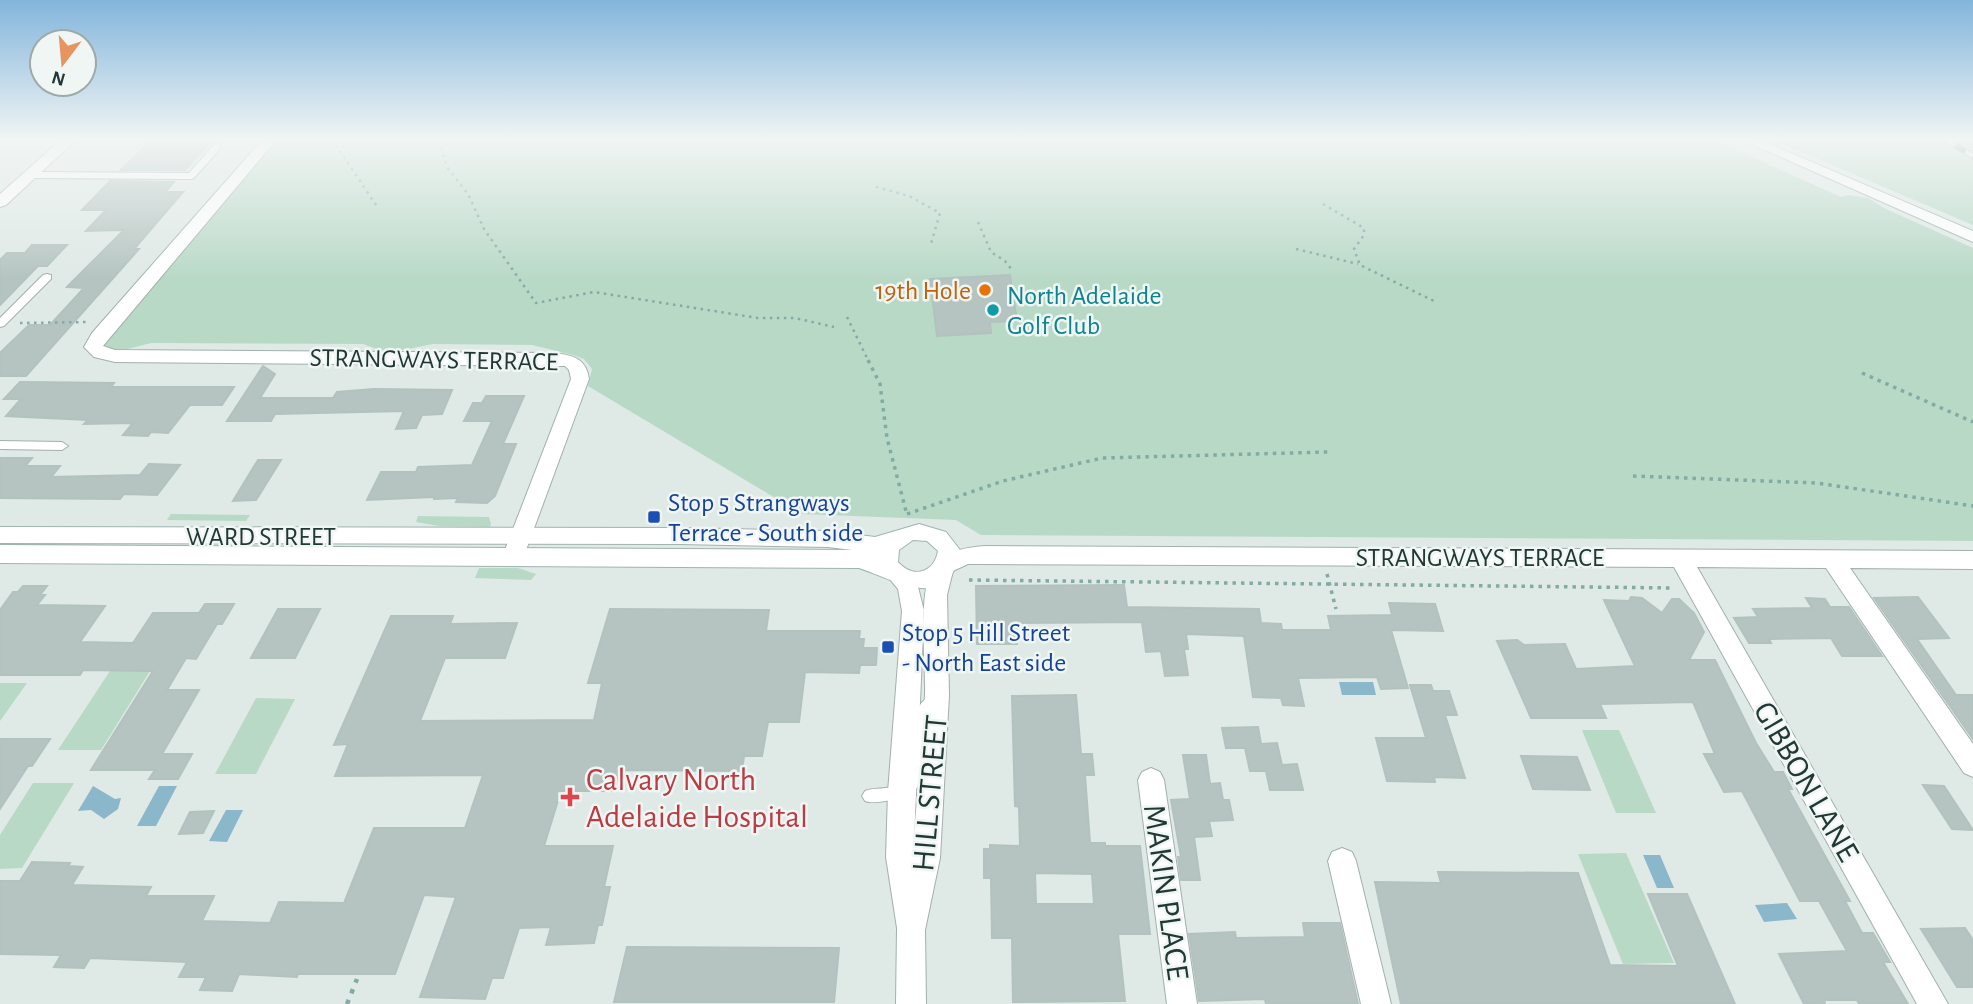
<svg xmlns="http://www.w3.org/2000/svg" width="1973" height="1004" viewBox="0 0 1973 1004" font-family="'Alegreya Sans',sans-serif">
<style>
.green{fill:#b9d9c7}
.water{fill:#8bb7cb}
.building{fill:#b5c4c0;stroke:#b2c2be;stroke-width:2;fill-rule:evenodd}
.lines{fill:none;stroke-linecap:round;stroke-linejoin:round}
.lane-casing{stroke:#a3b0ad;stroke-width:2}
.street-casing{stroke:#a3b0ad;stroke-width:2}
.secondary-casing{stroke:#a0b4b0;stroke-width:2}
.path-far2{stroke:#82aba4;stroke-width:2.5;stroke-dasharray:2.5 4.5;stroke-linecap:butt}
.path-far1{stroke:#82aba4;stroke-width:3.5;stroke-dasharray:3.5 5;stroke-linecap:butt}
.path{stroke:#82aba4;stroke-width:4.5;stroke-dasharray:4.5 7;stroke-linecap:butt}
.lane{fill:#fff;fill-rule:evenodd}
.street{fill:#fff;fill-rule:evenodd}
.secondary{fill:#fff;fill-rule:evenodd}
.rail-casing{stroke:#5c7471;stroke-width:6}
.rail{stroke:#eff6f4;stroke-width:4.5;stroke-dasharray:12;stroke-linecap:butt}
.food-dot{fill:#e8710a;stroke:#eff6f4;stroke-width:2.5}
.culture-dot{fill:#0f9aa8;stroke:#eff6f4;stroke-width:2.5}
.transit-dot{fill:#1a4fb4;stroke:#eff6f4;stroke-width:2.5}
.health-dot{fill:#e0444e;stroke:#eff6f4;stroke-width:2.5}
.labels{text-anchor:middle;stroke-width:5;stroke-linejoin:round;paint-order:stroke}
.food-label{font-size:26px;fill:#c56008;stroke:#eff6f4;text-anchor:end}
.culture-label{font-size:26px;fill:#0d838f;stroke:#eff6f4;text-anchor:start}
.street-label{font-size:26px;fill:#223835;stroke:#eff6f4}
.transit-label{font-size:26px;fill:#164399;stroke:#eff6f4;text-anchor:start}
.near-health-label{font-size:32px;fill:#be3a42;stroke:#eff6f4;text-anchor:start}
.near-street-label{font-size:32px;fill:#223835;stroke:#eff6f4}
</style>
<rect width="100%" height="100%" fill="#dfe9e6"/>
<g class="green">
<path d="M277,139H1712L1841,197L1849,195L1868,198L1886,209L1973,248V541L981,535L956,520L802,514L588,386L592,369L584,359L573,355L532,345L433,344L388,353L363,344L151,343L116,352L102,347Z"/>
<path d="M1771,139H1973V225Z"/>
<path d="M171,514L250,515L246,521L167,520Z"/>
<path d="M418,516L489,517L491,524L490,527L439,526L416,522Z"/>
<path d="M479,568H518L536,574L531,580L475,578Z"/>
<path d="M110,671H150L101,750H58Z"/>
<path d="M0,683H27L0,721Z"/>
<path d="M256,698L295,699L256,774H215Z"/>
<path d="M1582,730H1619L1656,813H1616Z"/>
<path d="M33,783H74L22,868L0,869V835Z"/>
<path d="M1626,853L1674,963L1623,964L1578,854Z"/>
</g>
<g class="water">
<path d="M1339,682H1373L1376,695H1342Z"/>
<path d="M93,786L115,799L121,798L118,809L104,819L91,810L78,811Z"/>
<path d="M159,786H177L156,826H137Z"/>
<path d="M226,810H243L227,842L209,841Z"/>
<path d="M1643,855H1660L1674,888H1657Z"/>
<path d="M1787,903L1797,919L1764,922L1755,905Z"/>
</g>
<g class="building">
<path d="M153,139H214L185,170H121Z"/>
<path d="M110,181L174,182L165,192H183L134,249H139L26,376H0V353L29,325H50L84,288L67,287L124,230L86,231L106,210H82Z"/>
<path d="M32,245H67L47,266H38L0,305V260L7,253H25Z"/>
<path d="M1010,275L1017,321L990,322L991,333L937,336L930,279Z"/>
<path d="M263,366L275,374L260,398H333L337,392L374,389L452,390L442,414L422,415L416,428L396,429L404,411L275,414L271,421H227Z"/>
<path d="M20,382L114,383L111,387H234L222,405H190L168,433L151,432L148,436L123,435L133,423L84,424L88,420L6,416L21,399H4Z"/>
<path d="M486,396H524L503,444H516L495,496L487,503L456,502L458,498L434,499V497L367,500L381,472H416L418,467L472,465L492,421H464L473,403H482Z"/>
<path d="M0,458H32L25,466H60L51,477L140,475L149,464L180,465L157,495L124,494L120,499L0,498Z"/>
<path d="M258,460H281L256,500L233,501Z"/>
<path d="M1124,585L1127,607L1259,609L1261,623L1281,624L1282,630H1331L1328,616L1392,615L1389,603L1435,604L1443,631L1391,630L1408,688L1381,689L1377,677L1298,678L1304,706L1283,705L1281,698L1253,697L1244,636L1186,634L1188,649H1184L1188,675L1165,676L1161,651L1146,652L1142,622L1016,623L1017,644H977L976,586Z"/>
<path d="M23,586H47L40,595H45L37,605L105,606L80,642L133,643L153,613H199L205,604H234L222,624H217L196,659L186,658L167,690H199L162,754H192L178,779H149L155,770H91L153,671L83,670L80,675H0V610L13,592H18Z"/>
<path d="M1631,597L1642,598L1662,613L1672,599H1679L1694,613L1704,632L1689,660H1715L1756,743L1774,772H1783L1792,789H1788L1850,901H1845L1862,933H1873L1890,962H1883L1908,1004H1859L1857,1000H1824L1825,1004H1804L1779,954L1847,951L1819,901H1800L1742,791L1724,792L1704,754H1715L1693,702L1600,704L1606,718H1531L1497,641L1517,640L1524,645L1565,644L1576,669L1635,666L1604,600L1629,601Z"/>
<path d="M1918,597L1949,638L1917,639L1956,695H1973V739L1874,598Z"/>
<path d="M1806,598L1825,599L1830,607H1849L1882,656H1842L1831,638L1769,639L1771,643H1749L1734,618L1758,617L1753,609L1812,608Z"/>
<path d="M278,609H320L295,658H251Z"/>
<path d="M610,609L769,610L766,631H860L859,639H864L863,648H877L876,665H860L859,673L805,672L799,722H768L762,756H744L742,771L619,770L614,791H561L544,846H613L604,887H610L602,925H598L594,943L546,945L551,927L519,928L503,978H492L485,999L420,997L456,897L424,895L395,974H298L297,977L239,974L232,991L200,990L206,977H179L187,962L90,958L84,968L54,967L61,955L0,954V881H20L32,862L70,863L68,866L83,867L72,885L151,887L146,896H214L202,921L270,923L279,902L344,903L374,828H465L483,775L335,776L348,744L334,745L391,616H453L450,624L517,623L505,658H445L420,721L594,720L602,683H588Z"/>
<path d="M1410,685H1431L1433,691H1449L1457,715H1445L1465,778L1434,777L1435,782L1387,781L1376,738H1426Z"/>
<path d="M1076,695L1081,754H1092L1094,775H1085L1090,843H1105V846H1140L1150,934H1118L1125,1001L1013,1002L1012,938H992L991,878H984V849H990V845L1020,846L1019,807L1015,806L1012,696ZM1035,873L1092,874L1094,904H1036Z"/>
<path d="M1258,727L1261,744L1277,743L1282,765L1297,764L1303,790H1270L1266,771H1250L1245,748H1226L1222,728Z"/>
<path d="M0,739H50L32,766H28L0,809Z"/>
<path d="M1183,755H1206L1210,784L1220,783L1223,800H1229L1233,820L1209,821L1212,836L1194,837L1200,880H1181L1178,857H1181L1171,800L1190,799Z"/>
<path d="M1521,756L1577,757L1590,790L1533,789Z"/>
<path d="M1923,785L1944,786L1973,830L1952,829Z"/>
<path d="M214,811L203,833L179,834L190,812Z"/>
<path d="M1438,872L1578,873L1610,965L1678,966L1648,894H1687L1735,1004H1401L1375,882L1441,883Z"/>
<path d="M1303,923H1340L1358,1004H1266L1265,999L1199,1001L1189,934L1235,932L1236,938L1305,937Z"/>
<path d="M1965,928L1973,940V987H1957L1921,929Z"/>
<path d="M627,947L839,948L834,1002H614Z"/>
</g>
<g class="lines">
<g class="lane-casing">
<g id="lane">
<path d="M217,144L220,145V149L194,178L191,179L30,178L26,175L30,172L189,173L214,145Z"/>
<path d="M47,274L51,275V279L4,326L0,327V318L43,275Z"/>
<path d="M0,441L62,442L68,446L62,450L0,449Z"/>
<path d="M933,695L938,697L940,701C937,707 930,713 929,720C923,749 936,795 892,800C883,801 873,804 865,801L862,796L865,791C874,787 888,790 897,785C928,770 897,708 933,695Z"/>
</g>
</g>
<g class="street-casing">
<g id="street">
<path d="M263,139H277L103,346L115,350L556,353C575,356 586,359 589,379L522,561L514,564L506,561L503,555L571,379L569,370L565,366L115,362L94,357L84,347L92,333Z"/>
<path d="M986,546L1973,551V569L1850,568L1973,744V777L1964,773L1826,568L1697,567L1948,1004H1917L1674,567L986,564H968L953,571L947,595L949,695L940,858L925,930L926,1004H896L897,928L886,857L888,792L902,611L898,589L888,577L891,571L899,568L916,579L924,611L914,839C917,791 923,742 925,694C926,665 917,588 934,566C946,551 966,547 986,546Z"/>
<path d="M1151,768L1160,772L1164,780L1197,1004H1167L1138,780L1142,772Z"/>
<path d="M1342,848L1352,852L1356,861L1391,1004H1361L1328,861L1332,852Z"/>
</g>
</g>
<g class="secondary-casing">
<g id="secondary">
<path d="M62,139H77L6,205L0,207V194Z"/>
<path d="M1740,139H1758L1973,231V242Z"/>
<path d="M919,524L946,532L960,550C950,615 895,580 859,568L0,563V545L852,550L828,547L680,544L0,543V527L680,528L828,531L875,537ZM913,540L927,541L938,551C934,573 913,579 898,562L899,550Z"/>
</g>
</g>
<g class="path-far2">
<path d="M332,139L378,208"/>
<path d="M441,148L447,167L468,194L484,229L536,303L594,292L758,318H795L834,327"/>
<path d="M876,187L909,196L940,213L930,247"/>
<path d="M1323,204L1364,228V235L1354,249L1360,265L1434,301"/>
<path d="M978,222L991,252L1005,261L1012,270"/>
<path d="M1296,249L1358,264"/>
<path d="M847,317L869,362"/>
<path d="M20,323L90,322"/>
</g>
<g class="path-far1">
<path d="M868,360L880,384L887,438L907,515"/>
<path d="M1862,373L1973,422"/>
<path d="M1633,476L1817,483L1973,506"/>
<path d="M907,514L1003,481L1102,458L1328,452"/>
<path d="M1327,574L1336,609"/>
<path d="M969,580L1674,588"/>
</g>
<path class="path" d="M347,1004L357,979"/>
<use href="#lane" class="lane"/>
<use href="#street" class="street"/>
<use href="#secondary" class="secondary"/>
<g class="rail-casing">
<g id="rail">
<path d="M1945,139L1973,156"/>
<path d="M1967,139L1973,142"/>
</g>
</g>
<use href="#rail" class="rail"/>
</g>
<linearGradient id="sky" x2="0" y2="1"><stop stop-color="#83b5dc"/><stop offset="0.5" stop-color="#f1f5f4"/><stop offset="1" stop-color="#f1f5f4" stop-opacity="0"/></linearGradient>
<rect width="1973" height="279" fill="url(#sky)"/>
<circle class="food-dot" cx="985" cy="290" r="7"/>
<circle class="culture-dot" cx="993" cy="310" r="7"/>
<g class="transit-dot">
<rect x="647" y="510" width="14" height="14" rx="3.5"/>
<rect x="881" y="640" width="14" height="14" rx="3.5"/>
</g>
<path class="health-dot" d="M566.5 786.5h7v7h7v7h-7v7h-7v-7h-7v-7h7z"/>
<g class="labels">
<g class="food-label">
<text x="971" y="299">19th Hole</text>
</g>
<g class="culture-label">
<text x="1007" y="304">North Adelaide<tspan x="1007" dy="30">Golf Club</tspan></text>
</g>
<g class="street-label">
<text transform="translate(434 359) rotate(1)" y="9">STRANGWAYS TERRACE</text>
<text x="261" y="545">WARD STREET</text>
<text x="1480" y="566">STRANGWAYS TERRACE</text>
</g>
<g class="transit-label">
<text x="668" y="511">Stop 5 Strangways<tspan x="668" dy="30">Terrace - South side</tspan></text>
<text x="902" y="641">Stop 5 Hill Street<tspan x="902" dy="30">- North East side</tspan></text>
</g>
<g class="near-health-label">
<text x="586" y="790">Calvary North<tspan x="586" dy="37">Adelaide Hospital</tspan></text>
</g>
<g class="near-street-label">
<text transform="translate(1807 781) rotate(60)" y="11">GIBBON LANE</text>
<text transform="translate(929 793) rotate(-85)" y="11">HILL STREET</text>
<text transform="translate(1167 892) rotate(82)" y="11">MAKIN PLACE</text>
</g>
</g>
<g transform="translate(63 63) rotate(196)"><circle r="33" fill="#eff6f4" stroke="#9daaa8" stroke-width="2"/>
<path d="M0-5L12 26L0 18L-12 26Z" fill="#e79560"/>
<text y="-10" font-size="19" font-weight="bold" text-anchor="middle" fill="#223835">N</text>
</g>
</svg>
